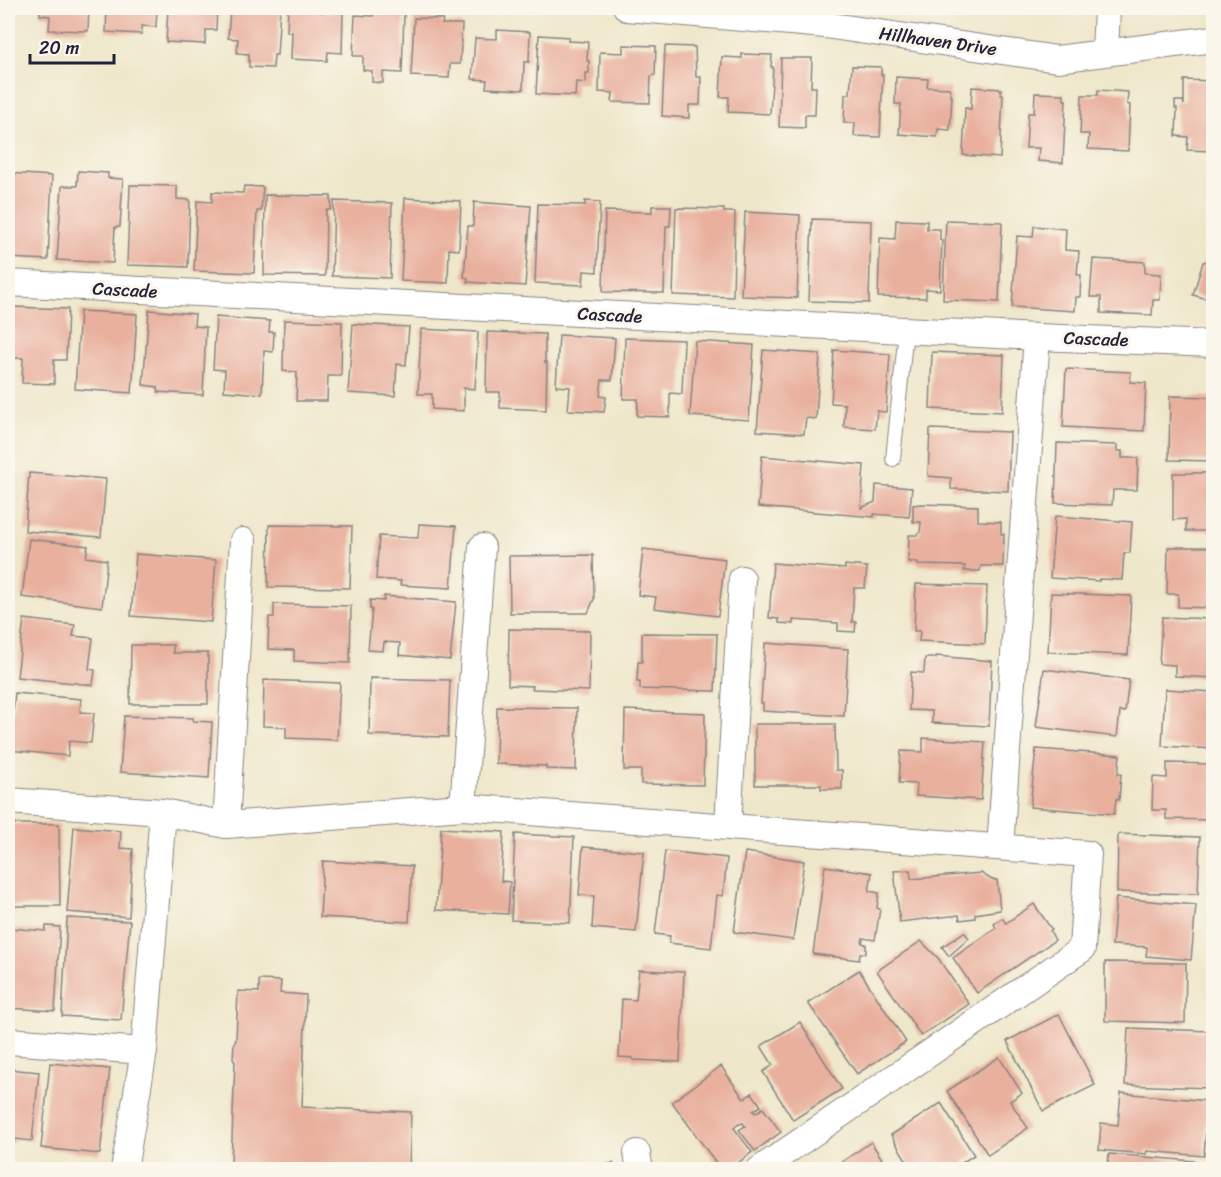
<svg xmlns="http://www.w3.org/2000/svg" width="1221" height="1177" viewBox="0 0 1221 1177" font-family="Sriracha,sans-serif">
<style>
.building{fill:#e9b09e}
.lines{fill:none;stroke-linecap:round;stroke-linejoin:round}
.service-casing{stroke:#888482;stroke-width:16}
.minor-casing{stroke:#888482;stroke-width:28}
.service{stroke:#fff;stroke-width:14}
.minor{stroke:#fff;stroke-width:26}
.labels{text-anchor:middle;stroke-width:6;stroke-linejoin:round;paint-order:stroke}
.street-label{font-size:18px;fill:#22223b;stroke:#fbf7ec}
</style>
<rect width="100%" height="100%" fill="#fbf7ec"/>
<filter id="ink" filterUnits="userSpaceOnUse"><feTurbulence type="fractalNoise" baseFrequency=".0167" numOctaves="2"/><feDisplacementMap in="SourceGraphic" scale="12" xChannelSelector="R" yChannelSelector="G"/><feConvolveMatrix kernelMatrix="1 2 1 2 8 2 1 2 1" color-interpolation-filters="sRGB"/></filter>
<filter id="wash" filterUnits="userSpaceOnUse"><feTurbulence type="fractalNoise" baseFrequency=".008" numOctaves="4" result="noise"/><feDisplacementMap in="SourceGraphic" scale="24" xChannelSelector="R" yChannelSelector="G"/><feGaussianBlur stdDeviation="1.35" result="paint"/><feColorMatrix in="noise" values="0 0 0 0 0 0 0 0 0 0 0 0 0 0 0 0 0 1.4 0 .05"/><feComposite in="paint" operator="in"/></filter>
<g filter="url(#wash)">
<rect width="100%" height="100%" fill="#efe7ca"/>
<g id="blocks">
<g class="building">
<path d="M40,8H89L88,31L49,30L50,16L40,15Z"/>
<path d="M107,8H157L156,27L142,26V34L106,32Z"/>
<path d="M168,8H217L216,30H206L205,44L166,42Z"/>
<path d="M230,8H280L277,55H274L273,68L249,67V54L237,53L238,39L228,38Z"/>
<path d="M288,8H320V12L343,13L342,53L328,52L327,61L291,59L292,32H287Z"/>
<path d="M1042,8H1071V11L1042,9Z"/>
<path d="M374,12L404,14L402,73L383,72V83L372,82V71L363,70V56H353L355,15L373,16Z"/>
<path d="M414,18L443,19L442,24H462L460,64H450L449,78L411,76Z"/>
<path d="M497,30L530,32L529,62H524L523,90L486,88L487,80L472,79L475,38L497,39Z"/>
<path d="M539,35L569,37L568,41L588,42L587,61H589V73H586V83L576,82L575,96L536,94Z"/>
<path d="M623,45L656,46L655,75L651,76L650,103L612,102L613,93L599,92L600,52L623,53Z"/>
<path d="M665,46L695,47L696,77H701L700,105H689V118L662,116Z"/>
<path d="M742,54L772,55L771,67H773L770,114L728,112L729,97H720L722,57L742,58Z"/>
<path d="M781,58H812L811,87H816L815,115H805V128L779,127Z"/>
<path d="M852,66L881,67V75H883L880,137L854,136L855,123H844L845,94H850Z"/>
<path d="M896,77L928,79L927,87L950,88V96H952L950,130L938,129L937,137L899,134L901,104H895Z"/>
<path d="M1184,80L1213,81L1212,151L1187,150L1188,137L1176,136L1177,108H1175V101H1183L1184,105Z"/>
<path d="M972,87L1001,89V95H1003L1000,158L963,155L965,108L971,109Z"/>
<path d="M1098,90L1128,92L1127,104L1130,105L1128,151L1088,149L1089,134H1080L1082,95H1098Z"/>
<path d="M1035,93L1064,94V100H1066L1063,163L1038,161L1039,148H1026L1028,113H1034Z"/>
<path d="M78,171L108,173V178L123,179L120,227H115L113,263L57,260L62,186H77Z"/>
<path d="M8,173L52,176L48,260L8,258Z"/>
<path d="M130,185L177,186V199L190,200L188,267L127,265Z"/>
<path d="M244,186L263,187L261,211H257L254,273L194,271L197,201L212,202V192L243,193Z"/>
<path d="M265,195L331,196V210H326L325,276L264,275Z"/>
<path d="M405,198L461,201L459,250L449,249L448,283L401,281Z"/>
<path d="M334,201L392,203L390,278L332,276Z"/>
<path d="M585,201L600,202L597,272L584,271L583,285L535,283L538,204L585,205Z"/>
<path d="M474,202L531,206L525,286L467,282L468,278L464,277L468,226H473Z"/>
<path d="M652,206H671L670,226H666L664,293L603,292L605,211L652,212Z"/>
<path d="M676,208L724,209V212H735L733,297L673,295Z"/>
<path d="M745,212L800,215L797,298L741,296Z"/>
<path d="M812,219L871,221L869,303L809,301Z"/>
<path d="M896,220L927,221V229H940V240H942L940,290L926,289V298L878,297L880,238L895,239Z"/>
<path d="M946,220L1002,222L999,302L943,300Z"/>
<path d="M1034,226L1066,229L1065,250L1079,251L1077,275H1081L1080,297H1076L1075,311L1012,307L1017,236L1033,237Z"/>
<path d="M1093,259L1145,262V273L1161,274L1160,300H1153L1152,315L1101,313V297H1090Z"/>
<path d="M1214,260V301L1193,295L1203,262Z"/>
<path d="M11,307L68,309L66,360H54V384L22,383L23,358H9Z"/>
<path d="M149,310L195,314L194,326L206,327L203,395L158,392V387L143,385Z"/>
<path d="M80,311L137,314L132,393L75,389Z"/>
<path d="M216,317L270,321L269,332H274L273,352L264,351L262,394L224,391L225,370L213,369Z"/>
<path d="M284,320L342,322L341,376H328L327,401H296L297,372L283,371Z"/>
<path d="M353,324L409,327L406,365L397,364L395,396L348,393Z"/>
<path d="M421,329L478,332L475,389L464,388V411L432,409V394H418Z"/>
<path d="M487,332L545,334V363L547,362L546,410L500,408V392H486Z"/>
<path d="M559,335L615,338L612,380H602L600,396L606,397L604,412L568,410L570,387L556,386Z"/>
<path d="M625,338L684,340L682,394L670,393V417L637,416L638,399H623Z"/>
<path d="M695,341L754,345L749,420L690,416Z"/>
<path d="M763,350L820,354L816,419L806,418L804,434L757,431Z"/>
<path d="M834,350L890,354L886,412L877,411L875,429L844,427L845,404L831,403Z"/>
<path d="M932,352L1004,355L1002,412L930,409Z"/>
<path d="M1066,369L1131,372L1130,382L1146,383L1144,431L1063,427Z"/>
<path d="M1170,396L1214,397V461L1169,460Z"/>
<path d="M930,429L1010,432L1008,491L951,489V478L928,476Z"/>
<path d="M1057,443L1117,445V451H1122V458H1138L1137,490H1113L1112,505L1055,503Z"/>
<path d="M762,456L864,465L861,508L875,502L876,485L912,488L909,517L874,514V517L758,507Z"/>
<path d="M29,473L106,479L101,537L25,531Z"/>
<path d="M1173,473H1214V531H1186V519L1173,520Z"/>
<path d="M921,504L978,506V521L1001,522V534H1004L1003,566H981L980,571H964L965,566L918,565V562H908L909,535H918L920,532L921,522H913V505Z"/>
<path d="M1055,516L1132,522L1130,553H1124L1122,580L1099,579V581L1050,578Z"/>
<path d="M419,524L456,526L451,588L400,585L401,581L376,579L379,536L418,538Z"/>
<path d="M269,525L352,526L350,588L268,587Z"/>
<path d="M29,539L88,546L86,557L107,560L102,607L22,597Z"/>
<path d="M1168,547H1214V608L1178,607V594H1167Z"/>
<path d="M643,549L725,559L718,616L654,608L656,597L638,595Z"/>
<path d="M136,554L216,560L211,622L131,616Z"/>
<path d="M593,555L594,599L588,613H510L509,556Z"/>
<path d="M773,563L845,569V565L867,567L865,588H854L852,622H856L855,632L838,631V623L793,620V624L779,623V619L769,618Z"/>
<path d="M916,584L987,586L985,644L919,641L920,631H914Z"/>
<path d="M1051,593L1131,596L1128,655L1048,652Z"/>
<path d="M384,596L456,602L450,660L399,655L400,643L384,642L383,651L368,650L372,609H370V600L384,601Z"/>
<path d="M274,604L351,606L350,663L294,661V650L268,649L269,617H274Z"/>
<path d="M1162,617L1214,619V678L1175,676V665L1159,664Z"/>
<path d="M24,619L75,625L73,636L93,638L89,669L95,670L93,685L17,677Z"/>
<path d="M509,629L590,631L589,691L532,689L533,686L508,685Z"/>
<path d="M642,633L717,634L715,691L640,689V682H637L638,662H642Z"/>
<path d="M765,643L848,649L844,716L763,711V703H761Z"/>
<path d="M131,645H173V653H208V704H130Z"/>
<path d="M936,656L992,661L989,726L932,723V711L909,710L911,672L924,673L925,658H936Z"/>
<path d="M1044,669L1129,680L1125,712L1120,711L1117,737L1036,727Z"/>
<path d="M370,678L450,680L448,737L369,735Z"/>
<path d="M264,680L340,683L337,740L286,738V727L263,726Z"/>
<path d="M1165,689L1214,692V749L1162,746Z"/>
<path d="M15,693L81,699L80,712L94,713L91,743L69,741L68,756L9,750Z"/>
<path d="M497,707L577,708L576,770L546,769V766L496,764Z"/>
<path d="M625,710L705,713L703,785L641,784V770H624Z"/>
<path d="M124,716L193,718V721L212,722L209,778L120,772Z"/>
<path d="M755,724H835L836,770H842V789H821V785H755Z"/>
<path d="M923,738L985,742L981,800L916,796L917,784L899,783L901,751L923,752Z"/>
<path d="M1036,749L1120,755L1118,774H1121L1119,800L1116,799L1114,814L1030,807Z"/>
<path d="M1167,763L1214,764V820L1166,819V810H1152L1153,777L1167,778Z"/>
<path d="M8,824H59L60,906H8Z"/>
<path d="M74,827L121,831L120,848L133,849L129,917L67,912Z"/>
<path d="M441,828L504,832L501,881L510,882L508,914L436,910Z"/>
<path d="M515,834L574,837L570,923L511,920Z"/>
<path d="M1118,834L1200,837L1198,894L1117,892Z"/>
<path d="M583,847L644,852L636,932L592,928L594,896L579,895Z"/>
<path d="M665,851L727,858L723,896L717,895L711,948L669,943L670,936L655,934Z"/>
<path d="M745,852L804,861L793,940L734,932Z"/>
<path d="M323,861L412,866L409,922L320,917Z"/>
<path d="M825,866L872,873L869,891L879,893L877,908L880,909L875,940L863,938L862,943L866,944V953H860L859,960L813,954Z"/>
<path d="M910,870L911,879L981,873L992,880H997L1000,910L975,914V918L960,920L959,915L900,922L894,871Z"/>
<path d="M1116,898L1196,905L1191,960L1146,956L1147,947L1112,945Z"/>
<path d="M1034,904L1052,930L1050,931L1055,940L977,993L953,958L996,928L994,924L1002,918L1006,923Z"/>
<path d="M67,918L130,921L121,1020L62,1016Z"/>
<path d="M46,926L60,927L55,1011L8,1008V928L45,931Z"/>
<path d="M964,932L969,938L949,956L942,947Z"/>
<path d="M921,941L938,958L969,1004L921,1036L877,971Z"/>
<path d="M1105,962L1186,963L1185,1023L1105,1021Z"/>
<path d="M639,970L684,972L680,1062L633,1060V1058L619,1057L622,999L636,1000Z"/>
<path d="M859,970L906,1042L857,1074L808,1003Z"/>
<path d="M259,980L281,981L280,993L306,995L302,1107L411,1112L409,1170L231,1164L235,1062L233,1059L234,1043L236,1040L238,991L259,992Z"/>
<path d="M1059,1014L1095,1085L1043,1111L1007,1041Z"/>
<path d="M800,1022L842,1089L793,1120L763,1072L773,1065L761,1046Z"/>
<path d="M1128,1028L1211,1031L1209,1088L1125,1085Z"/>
<path d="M999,1057L1022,1093L1010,1101L1028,1128L988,1155L947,1091Z"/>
<path d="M50,1063L110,1069L100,1154L41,1148Z"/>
<path d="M721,1066L744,1099L752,1093L761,1106L753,1111L755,1113L763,1108L781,1132L755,1151L739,1130L745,1126L743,1123L737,1125L734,1128L752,1152L729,1170L725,1168L721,1170L672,1102Z"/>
<path d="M8,1069L39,1072L32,1141L15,1139L14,1143L8,1142Z"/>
<path d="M1121,1093L1208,1101L1204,1156L1147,1151L1146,1154L1099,1150L1101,1123L1118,1125Z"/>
<path d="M941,1103L974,1155L963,1162L968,1170H912L891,1135Z"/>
<path d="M871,1142L889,1170H830Z"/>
<path d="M1109,1154L1194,1161L1193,1170H1107Z"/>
<path d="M613,1163L615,1170H589V1169Z"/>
</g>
</g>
</g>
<g filter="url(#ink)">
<use href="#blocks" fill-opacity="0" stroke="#888482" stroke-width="1.5"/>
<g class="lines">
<g class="service-casing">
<path id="service" d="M893,459L906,330"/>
</g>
<g class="minor-casing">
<g id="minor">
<path d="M627,8L825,25L1057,59L1214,39"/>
<path d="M1105,52L1107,8"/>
<path d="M8,283L1037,337L1214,344"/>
<path d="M8,801L163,812L226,825L463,807L1088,854L1082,949L759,1170"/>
<path d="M463,807L482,547"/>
<path d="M226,825L243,541"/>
<path d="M728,826L742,579"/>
<path d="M1000,847L1037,337"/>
<path d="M8,1041L144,1051"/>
<path d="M637,1153L640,1170"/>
<path d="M124,1170L144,1051L163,812"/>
</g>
</g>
<use href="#service" class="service"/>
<use href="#minor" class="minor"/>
</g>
</g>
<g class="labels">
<g class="street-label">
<text transform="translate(938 41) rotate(8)" y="6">Hillhaven Drive</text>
<text transform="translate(125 290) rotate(3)" y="6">Cascade</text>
<text transform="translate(610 315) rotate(3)" y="6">Cascade</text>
<text transform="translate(1096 339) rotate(2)" y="6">Cascade</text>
</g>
</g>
<rect width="1221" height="1177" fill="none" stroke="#fbf7ec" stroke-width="30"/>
<path d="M30 54v9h84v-9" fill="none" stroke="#22223b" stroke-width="3"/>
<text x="39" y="54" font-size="18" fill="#22223b" stroke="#fbf7ec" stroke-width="4.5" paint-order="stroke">20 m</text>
</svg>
